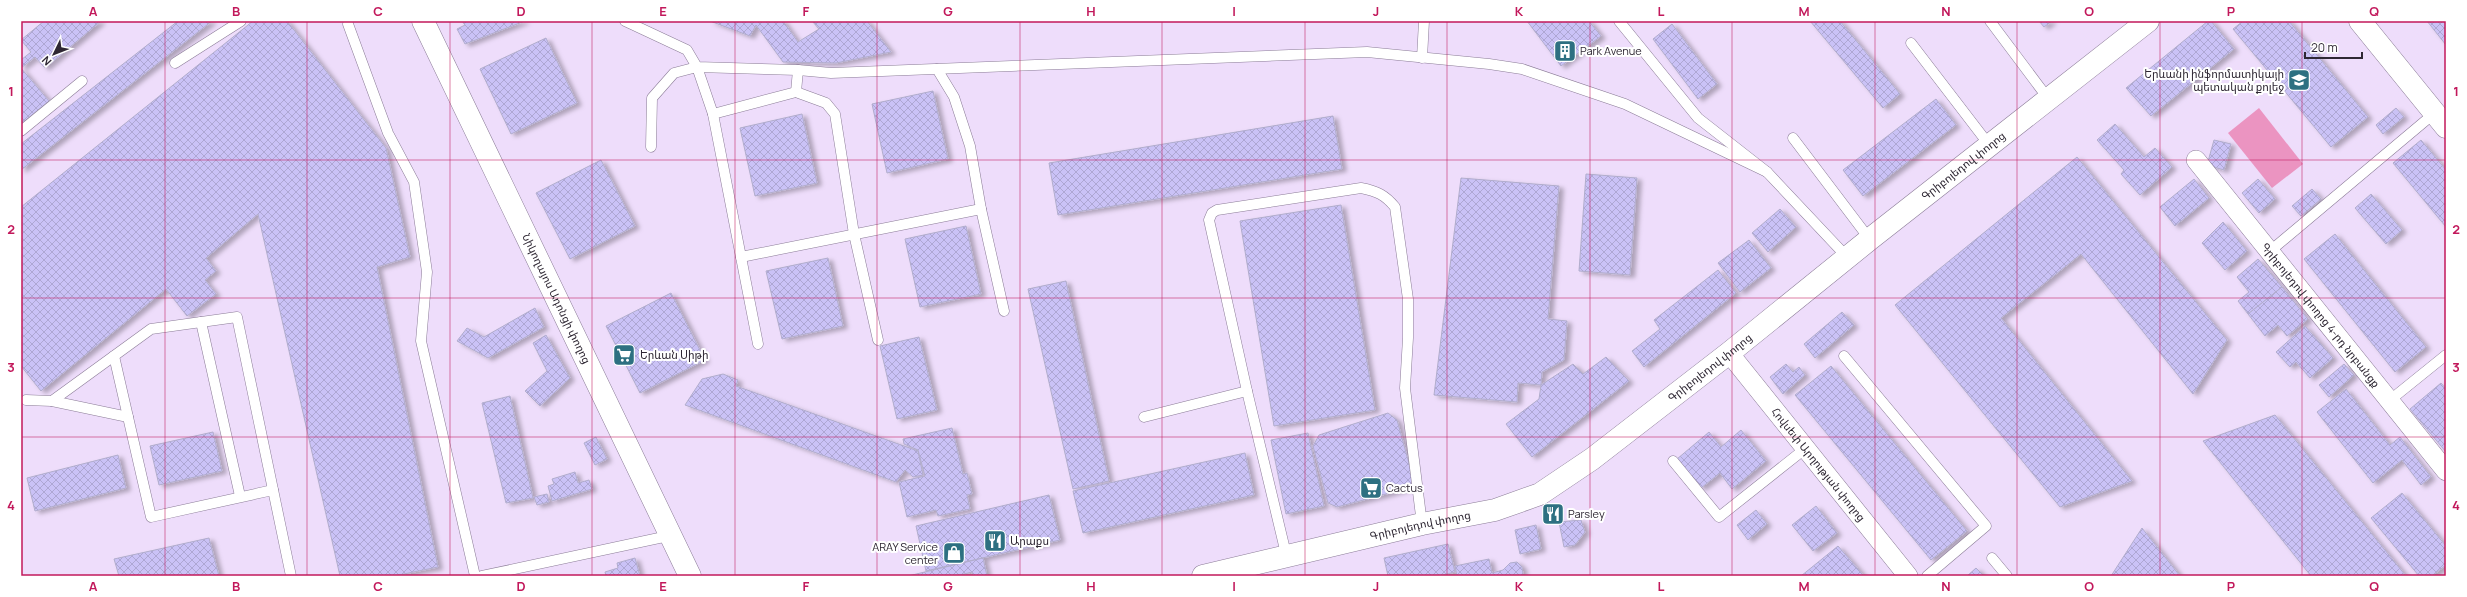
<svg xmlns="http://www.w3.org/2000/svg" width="2467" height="597" viewBox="0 0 2467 597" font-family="Manrope,'Noto Sans Armenian',sans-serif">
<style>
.grass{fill:#eb94c1}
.building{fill:url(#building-cross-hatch);stroke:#b1adcc;filter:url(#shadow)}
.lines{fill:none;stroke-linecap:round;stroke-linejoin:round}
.service-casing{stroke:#8b7c97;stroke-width:11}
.minor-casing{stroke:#8b7c97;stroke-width:20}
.tertiary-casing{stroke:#8b7c97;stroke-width:23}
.service{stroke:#fff;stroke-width:10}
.minor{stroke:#fff;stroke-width:19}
.tertiary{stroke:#fff;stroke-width:22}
.grid{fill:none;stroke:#c2185b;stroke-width:1;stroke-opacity:0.55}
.labels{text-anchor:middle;stroke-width:4;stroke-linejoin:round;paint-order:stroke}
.poi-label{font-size:11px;fill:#2e2733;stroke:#fff;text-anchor:start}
.street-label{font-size:11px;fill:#2e2733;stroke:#fff}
.neatline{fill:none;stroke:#c2185b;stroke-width:1.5}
.grid-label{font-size:13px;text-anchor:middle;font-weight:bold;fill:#c2185b}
</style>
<defs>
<pattern id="building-cross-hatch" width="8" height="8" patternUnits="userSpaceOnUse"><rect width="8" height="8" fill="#cac2f6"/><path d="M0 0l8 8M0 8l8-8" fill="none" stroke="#aea7d3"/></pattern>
<filter id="shadow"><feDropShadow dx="4.5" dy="2.5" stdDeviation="2" flood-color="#0004"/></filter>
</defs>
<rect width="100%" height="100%" fill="#eeddfb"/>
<path class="grass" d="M2259,108L2303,164L2272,188L2228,133Z"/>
<g class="building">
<path d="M44,21H101L45,68L35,57L21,68L49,101L21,124V60L31,52L21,40Z"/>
<path d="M178,21H212L21,170V144Z"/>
<path d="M253,21H287L386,148L410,257L377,267L438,567L394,576H340L258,214L206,258L216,271L205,280L216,294L187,316L166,289L41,391L21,366V207Z"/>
<path d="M462,21H525L465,44L457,29L465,25Z"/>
<path d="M710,21H783L798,42L819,29L812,21H867L891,52L836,63L783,62L756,25L750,36Z"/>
<path d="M1527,21H1589L1601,36L1561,66Z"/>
<path d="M1810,21H1840L1900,94L1883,108Z"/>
<path d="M2039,21H2052L2044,27Z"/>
<path d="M2208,21H2211L2234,49L2151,116L2126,88Z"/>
<path d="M2243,21H2289L2368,117L2331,147L2233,29Z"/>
<path d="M2427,21H2446V45Z"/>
<path d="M1672,24L1717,84L1698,99L1653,39Z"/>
<path d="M546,38L577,103L511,134L480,69Z"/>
<path d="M933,91L948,159L887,173L872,104Z"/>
<path d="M1936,99L1956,125L1863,196L1843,170Z"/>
<path d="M2396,108L2404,117L2383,134L2376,125Z"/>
<path d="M802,114L817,183L755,196L740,128Z"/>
<path d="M1333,116L1342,169L1058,215L1049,163Z"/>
<path d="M2115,124L2144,157L2155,148L2172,167L2140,195L2121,174L2124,170L2097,140Z"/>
<path d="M2214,140L2231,144L2224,170L2207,165Z"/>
<path d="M2421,140L2446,170V227L2393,163Z"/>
<path d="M2077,157L2227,340L2193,394L2081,254L2001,318L2132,481L2060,507L1895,305Z"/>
<path d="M601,160L635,226L570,259L536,193Z"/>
<path d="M1586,174L1637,178L1630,275L1579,271Z"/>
<path d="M1461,178L1559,186L1548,319L1567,321L1564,360L1542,372L1541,385L1518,383L1517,402L1434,395Z"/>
<path d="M2194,179L2209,198L2175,226L2160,207Z"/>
<path d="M2258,179L2275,199L2259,213L2242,193Z"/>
<path d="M2312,189L2321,199L2301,216L2292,206Z"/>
<path d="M2371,194L2402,230L2386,244L2355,208Z"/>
<path d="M1341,205L1375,410L1274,426L1240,221Z"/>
<path d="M1780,209L1796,227L1768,252L1752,233Z"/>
<path d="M2223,222L2247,251L2225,270L2202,243Z"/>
<path d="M966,226L981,294L920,307L905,239Z"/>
<path d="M2335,234L2426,347L2395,372L2304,259Z"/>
<path d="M1749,240L1771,268L1740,292L1718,263Z"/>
<path d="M828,258L843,326L782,339L766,271Z"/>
<path d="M2258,259L2282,287L2248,314L2238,301L2249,292L2237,277Z"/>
<path d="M1718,270L1736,293L1644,367L1632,351L1660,329L1654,320Z"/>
<path d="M1066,281L1109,481L1073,489L1028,289Z"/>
<path d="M2282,287L2308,319L2287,336L2278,325L2265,336L2248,314Z"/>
<path d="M671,293L705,360L640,393L606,326Z"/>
<path d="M535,308L544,327L488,358L457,341L467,328L484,337Z"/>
<path d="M1842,312L1854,325L1815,358L1804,344Z"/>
<path d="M2305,326L2333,358L2310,378L2296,362L2290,367L2276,352Z"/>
<path d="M546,335L570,378L540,406L525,391L547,371L533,343Z"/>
<path d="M919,337L937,410L897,419L880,346Z"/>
<path d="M1606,357L1629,381L1532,457L1506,424L1539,399L1541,385L1573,364L1583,374Z"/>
<path d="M1786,364L1793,372L1799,367L1805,375L1783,394L1770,377Z"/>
<path d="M2344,364L2354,375L2329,397L2319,385Z"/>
<path d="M1831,366L1967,531L1931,560L1795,395Z"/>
<path d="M723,374L738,380L736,386L918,451L923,475L913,477L905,470L896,482L685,405L702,379Z"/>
<path d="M2441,383L2446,389V452L2410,409Z"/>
<path d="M2346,389L2390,445L2400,437L2431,477L2421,485L2402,460L2373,483L2317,412Z"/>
<path d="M510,396L533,498L506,503L482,403Z"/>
<path d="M1388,413L1397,420L1413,478L1409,488L1337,507L1328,503L1313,446L1319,435Z"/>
<path d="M2275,415L2406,576H2311L2203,441Z"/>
<path d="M952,428L963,474L967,473L972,494L967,495L970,509L938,516L936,510L907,517L899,482L925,476L918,450L904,444L903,439Z"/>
<path d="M1741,430L1766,461L1732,489L1720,473L1701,488L1677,459L1709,432L1721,447Z"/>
<path d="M213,432L222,471L159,485L150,446Z"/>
<path d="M1308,433L1324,506L1286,514L1271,440Z"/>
<path d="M596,437L607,459L595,465L584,443Z"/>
<path d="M1245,453L1254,495L1083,533L1073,491Z"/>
<path d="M118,455L126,488L35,511L27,478Z"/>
<path d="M575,472L578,483L589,480L592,489L552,501L548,486L554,484L552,479Z"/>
<path d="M2402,493L2446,546V565L2432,576H2419L2371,518Z"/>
<path d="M547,494L549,502L537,505L534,497Z"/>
<path d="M1049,495L1060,540L926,571L916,526Z"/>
<path d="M1816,506L1837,533L1813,551L1792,525Z"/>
<path d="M1756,510L1767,524L1748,540L1737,525Z"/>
<path d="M1581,520L1585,532L1575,545L1564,547L1559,522Z"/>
<path d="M1536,525L1541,549L1520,554L1515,530Z"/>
<path d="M2142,528L2180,576H2111Z"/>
<path d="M209,538L219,576H119L114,559Z"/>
<path d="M1448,544L1455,572L1439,576H1388L1384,558Z"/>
<path d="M1838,546L1864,576H1801Z"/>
<path d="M635,558L640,576H606L605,572L618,568L617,563Z"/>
<path d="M983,558L987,576H973L972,572L956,576H908Z"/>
<path d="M1489,559L1492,573L1503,570L1510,563L1517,562L1522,567L1523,574L1521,576H1457L1455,566Z"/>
<path d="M1976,568L1984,576H1967Z"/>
</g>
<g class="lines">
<g class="service-casing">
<g id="service">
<path d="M625,21L687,50L697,67L798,70L831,73L1367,52L1489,64L1522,69L1625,104L1767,172"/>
<path d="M1619,21L1698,118L1767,172L1847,257"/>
<path d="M1990,21L2050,101"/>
<path d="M348,24L388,133L414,182L427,272L421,341L475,576"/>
<path d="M1911,43L1990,146"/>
<path d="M1422,58L1424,21"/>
<path d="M175,63L241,21"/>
<path d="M937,69L954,97L970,146L981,209L1004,311"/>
<path d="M796,92L798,70"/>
<path d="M713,114L796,92L826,103L835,114L854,234L878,340"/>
<path d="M21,131L82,81"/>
<path d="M1793,138L1871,241"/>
<path d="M651,147L652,98L674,73L697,67L713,114L758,344"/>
<path d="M2269,252L2437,111"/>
<path d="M741,257L981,209"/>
<path d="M201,322L240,496"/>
<path d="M114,356L151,517L273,490"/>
<path d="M1844,356L1986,526L1927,576"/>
<path d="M26,400L52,401L151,329L237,317L291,576"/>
<path d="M52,401L128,417"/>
<path d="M2389,401L2446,355"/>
<path d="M1144,417L1247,391"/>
<path d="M1673,461L1719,517L1806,448"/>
<path d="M1287,558L1247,391L1209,220L1212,213L1217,210L1361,188C1377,191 1385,195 1395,207L1408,299V338L1405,388L1422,524"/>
<path d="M1992,558L2007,576"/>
<path d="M482,576L673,535"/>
</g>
</g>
<g class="minor-casing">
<g id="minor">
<path id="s1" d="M2196,160L2446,471"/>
<path id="s2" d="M1729,353L1908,576"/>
</g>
</g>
<g class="tertiary-casing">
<g id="tertiary">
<path id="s3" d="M423,21L690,576"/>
<path d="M2360,21L2446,127"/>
<path id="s4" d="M1203,576L1422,524L1495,510L1540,494L1592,459L1729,353L1870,239L2148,21"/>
</g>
</g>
<use href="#service" class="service"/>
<use href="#minor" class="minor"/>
<use href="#tertiary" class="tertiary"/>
</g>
<path class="grid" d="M165,21V576M307,21V576M450,21V576M592,21V576M735,21V576M877,21V576M1020,21V576M1162,21V576M1305,21V576M1447,21V576M1590,21V576M1732,21V576M1875,21V576M2017,21V576M2160,21V576M2302,21V576M21,160H2446M21,298H2446M21,437H2446"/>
<defs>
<g id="building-square" transform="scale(1.15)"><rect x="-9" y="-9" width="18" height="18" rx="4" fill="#2d7081" stroke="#fff"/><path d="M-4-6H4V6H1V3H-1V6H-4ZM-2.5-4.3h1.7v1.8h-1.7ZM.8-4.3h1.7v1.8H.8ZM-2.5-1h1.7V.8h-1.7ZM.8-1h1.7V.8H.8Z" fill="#fff"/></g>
<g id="university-square" transform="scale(1.15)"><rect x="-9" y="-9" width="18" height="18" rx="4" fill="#2d7081" stroke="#fff"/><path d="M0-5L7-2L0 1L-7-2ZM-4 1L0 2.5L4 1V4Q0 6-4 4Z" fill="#fff"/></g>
<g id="supermarket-square" transform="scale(1.15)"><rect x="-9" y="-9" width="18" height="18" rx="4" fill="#2d7081" stroke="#fff"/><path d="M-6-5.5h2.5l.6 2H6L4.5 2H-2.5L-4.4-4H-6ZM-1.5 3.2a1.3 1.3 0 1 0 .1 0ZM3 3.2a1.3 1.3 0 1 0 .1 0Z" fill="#fff"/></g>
<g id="restaurant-square" transform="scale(1.15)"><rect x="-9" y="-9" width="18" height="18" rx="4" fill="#2d7081" stroke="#fff"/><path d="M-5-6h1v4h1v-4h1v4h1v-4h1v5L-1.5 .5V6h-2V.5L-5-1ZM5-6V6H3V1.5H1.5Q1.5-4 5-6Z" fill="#fff"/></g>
<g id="shop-square" transform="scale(1.15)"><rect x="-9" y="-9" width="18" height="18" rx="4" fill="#2d7081" stroke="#fff"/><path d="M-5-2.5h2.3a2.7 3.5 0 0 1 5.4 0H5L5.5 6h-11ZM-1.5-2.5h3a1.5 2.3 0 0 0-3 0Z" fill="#fff"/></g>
</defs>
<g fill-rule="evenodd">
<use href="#building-square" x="1565" y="51"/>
<use href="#university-square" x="2299" y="80"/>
<use href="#supermarket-square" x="624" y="355"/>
<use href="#supermarket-square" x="1371" y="488"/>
<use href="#restaurant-square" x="1553" y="514"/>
<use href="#restaurant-square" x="995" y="541"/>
<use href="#shop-square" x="954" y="553"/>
</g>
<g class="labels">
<g class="poi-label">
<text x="1580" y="55">Park Avenue</text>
<text x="2284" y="78" text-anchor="end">Երևանի ինֆորմատիկայի<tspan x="2284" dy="13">պետական քոլեջ</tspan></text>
<text x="640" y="359">Երևան Սիթի</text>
<text x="1386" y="492">Cactus</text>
<text x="1568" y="518">Parsley</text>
<text x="1010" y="545">Արաքս</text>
<text x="938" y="551" text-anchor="end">ARAY Service<tspan x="938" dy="13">center</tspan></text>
</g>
<g class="street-label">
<text dy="4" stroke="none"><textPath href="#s4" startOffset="883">Գրիբոյեդով փողոց</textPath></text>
<text dy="4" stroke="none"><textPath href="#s3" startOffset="308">Նիկողայոս Ադոնցի փողոց</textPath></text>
<text dy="4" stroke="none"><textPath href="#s1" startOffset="199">Գրիբոյեդով փողոց 4-րդ նրբանցք</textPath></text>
<text dy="4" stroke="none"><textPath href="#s4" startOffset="559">Գրիբոյեդով փողոց</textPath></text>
<text dy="4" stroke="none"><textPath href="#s2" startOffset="143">Հովսեփ Արղության փողոց</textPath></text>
<text dy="4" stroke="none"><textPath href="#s4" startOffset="223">Գրիբոյեդով փողոց</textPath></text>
</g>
</g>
<rect width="2467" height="597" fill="none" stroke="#ffffff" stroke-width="44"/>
<g transform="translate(54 54) rotate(227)" stroke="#ffffff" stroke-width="3" paint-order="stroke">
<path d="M0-3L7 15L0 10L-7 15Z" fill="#2e2733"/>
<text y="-6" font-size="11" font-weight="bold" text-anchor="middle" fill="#2e2733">N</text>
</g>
<path d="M2305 52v6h57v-6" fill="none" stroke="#2e2733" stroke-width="2"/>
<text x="2311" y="52" font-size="12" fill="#2e2733" stroke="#ffffff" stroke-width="3" paint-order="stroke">20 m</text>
<rect x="22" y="22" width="2423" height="553" class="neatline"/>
<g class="grid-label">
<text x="93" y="16">A</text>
<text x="236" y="16">B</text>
<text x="378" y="16">C</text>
<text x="521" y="16">D</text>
<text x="663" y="16">E</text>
<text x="806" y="16">F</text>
<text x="948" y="16">G</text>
<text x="1091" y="16">H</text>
<text x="1234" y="16">I</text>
<text x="1376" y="16">J</text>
<text x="1519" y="16">K</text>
<text x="1661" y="16">L</text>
<text x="1804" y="16">M</text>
<text x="1946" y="16">N</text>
<text x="2089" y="16">O</text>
<text x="2231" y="16">P</text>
<text x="2374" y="16">Q</text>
<text x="11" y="96">1</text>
<text x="2456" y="96">1</text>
<text x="11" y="234">2</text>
<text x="2456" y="234">2</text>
<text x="11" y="372">3</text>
<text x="2456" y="372">3</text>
<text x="11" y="510">4</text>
<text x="2456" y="510">4</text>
<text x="93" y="591">A</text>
<text x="236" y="591">B</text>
<text x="378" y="591">C</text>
<text x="521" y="591">D</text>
<text x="663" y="591">E</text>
<text x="806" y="591">F</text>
<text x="948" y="591">G</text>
<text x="1091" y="591">H</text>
<text x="1234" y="591">I</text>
<text x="1376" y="591">J</text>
<text x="1519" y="591">K</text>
<text x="1661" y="591">L</text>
<text x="1804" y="591">M</text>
<text x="1946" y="591">N</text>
<text x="2089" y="591">O</text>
<text x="2231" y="591">P</text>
<text x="2374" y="591">Q</text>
</g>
</svg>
